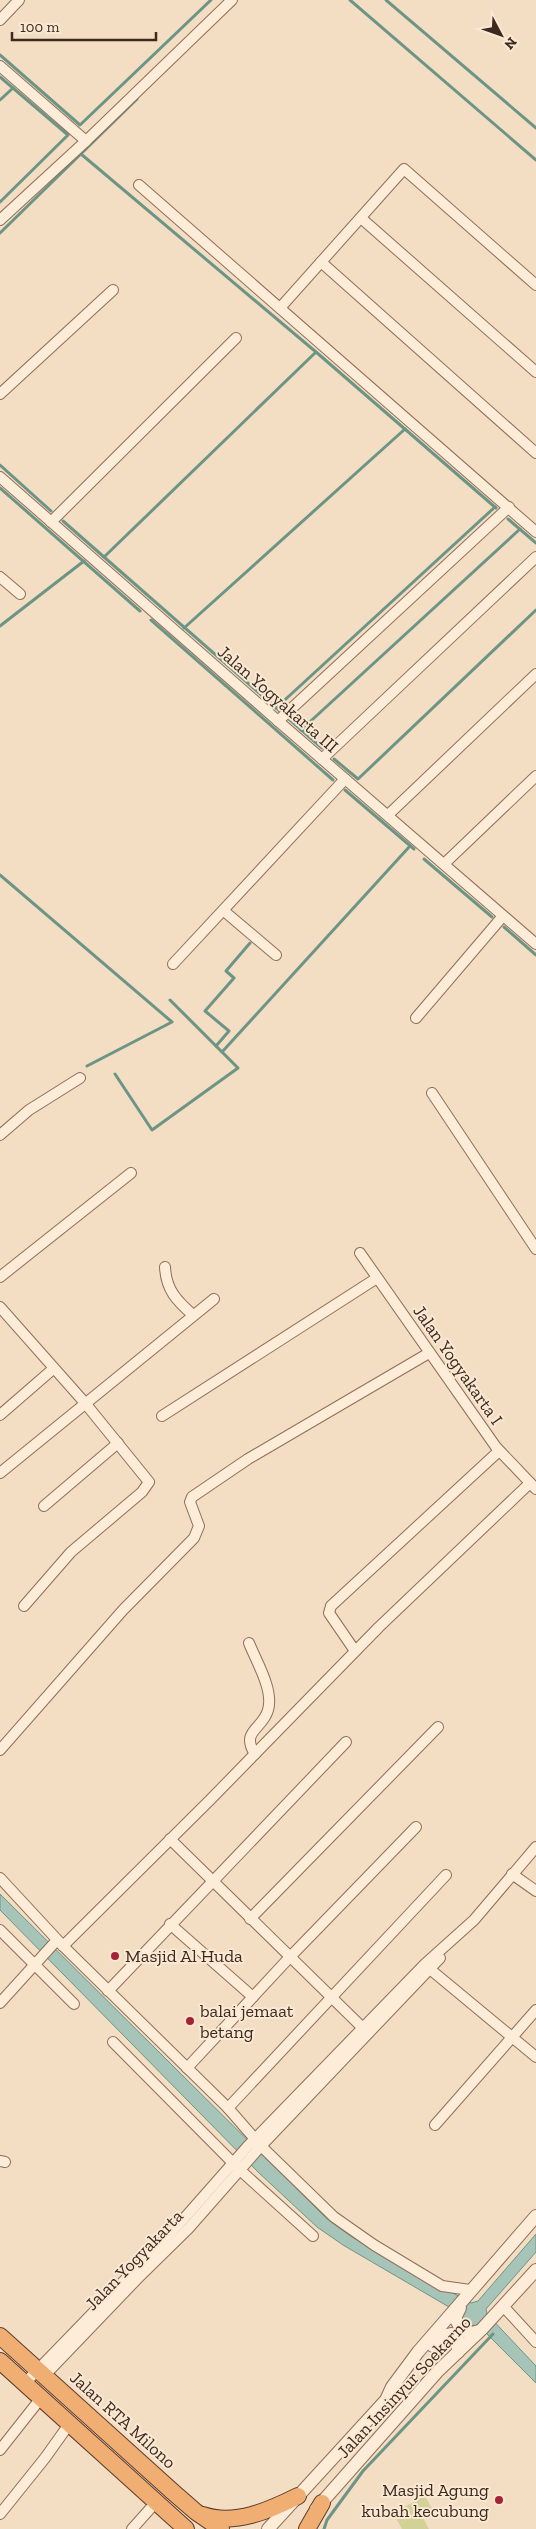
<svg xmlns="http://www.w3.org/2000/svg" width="536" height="2529" viewBox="0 0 536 2529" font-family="'Zilla Slab',serif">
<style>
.green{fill:#d2d196}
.water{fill:#a6c5b8;stroke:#6c9585}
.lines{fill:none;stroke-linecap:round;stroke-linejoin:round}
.stream{stroke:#6c9585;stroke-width:3}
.minor-casing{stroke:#8f6e58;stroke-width:12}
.tertiary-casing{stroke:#8f6e58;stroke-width:14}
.trunk-casing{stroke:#5d3c2c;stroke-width:18}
.minor{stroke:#fcecd8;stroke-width:10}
.tertiary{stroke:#fcecd8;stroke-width:12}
.trunk{stroke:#f1ae73;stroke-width:16}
.poi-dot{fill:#a52235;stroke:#f9e9d4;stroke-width:2}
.labels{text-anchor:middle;stroke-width:4;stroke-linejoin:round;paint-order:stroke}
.street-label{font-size:18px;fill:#3e291d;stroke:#f9e9d4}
.poi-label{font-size:18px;fill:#3e291d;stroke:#f9e9d4;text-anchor:start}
</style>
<rect width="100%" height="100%" fill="#f3dec4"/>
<path class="green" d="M425,2496L434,2512L423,2518L429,2529H402L393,2513Z"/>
<path class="water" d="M0,1894L327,2219L352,2237L471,2303L478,2301L536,2234V2252L486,2309L487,2314L536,2366V2383L478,2325C470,2327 463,2323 461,2314L343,2245L317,2227L258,2172L0,1910Z"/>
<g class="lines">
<g class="stream">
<path d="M350,0L536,160"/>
<path d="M386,0L536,128"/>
<path d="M0,55L80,125L211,0"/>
<path d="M0,77L68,135L0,202"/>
<path d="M0,100L13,88"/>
<path d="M0,233L137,99"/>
<path d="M316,352L496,508"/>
<path d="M0,465L51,511"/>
<path d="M0,488L140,611"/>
<path d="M508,519L536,543"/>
<path d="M63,521L104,557L316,352L81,154"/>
<path d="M104,557L322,748"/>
<path d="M151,620L333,780"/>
<path d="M0,626L84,561"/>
<path d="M184,628L405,429"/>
<path d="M276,708L495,507"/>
<path d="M301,730L520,529"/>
<path d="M334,759L358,779L536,610"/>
<path d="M345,790L414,849"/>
<path d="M424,859L492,917"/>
<path d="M0,875L172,1022L87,1066"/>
<path d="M504,927L536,955"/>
<path d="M216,1046L229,1031L205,1011L234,978L226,971L250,943"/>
<path d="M222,1052L410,846"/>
<path d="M115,1074L152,1130L238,1068L170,1000"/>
<path d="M324,2529L327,2520L363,2471L493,2334"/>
</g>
<g class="minor-casing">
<g id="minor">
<path d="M0,20L19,0"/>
<path d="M0,66L86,141"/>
<path d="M139,185L536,532"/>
<path d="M361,218L536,372"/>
<path d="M0,220L86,141L232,0"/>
<path d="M321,262L536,453"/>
<path d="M280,308L404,169L536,285"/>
<path d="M0,394L113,290"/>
<path d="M0,477L278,721L536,944"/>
<path d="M51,522L236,338"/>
<path d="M0,577L20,594"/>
<path d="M278,721L509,507"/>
<path d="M322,759L536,557"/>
<path d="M388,815L536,674"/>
<path d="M444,864L536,776"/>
<path d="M224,911L276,955"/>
<path d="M173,964L345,779"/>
<path d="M416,1018L503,916"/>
<path d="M432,1093L536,1249"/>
<path d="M0,1135L29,1110L80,1078"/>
<path d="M360,1253L496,1447L536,1489"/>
<path d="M165,1267C166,1290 177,1301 193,1315"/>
<path d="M0,1277L131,1173"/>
<path d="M0,1307L85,1403L149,1482L142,1492L71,1552L24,1606"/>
<path d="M0,1415L53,1369"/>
<path d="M162,1416L377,1278"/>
<path d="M0,1473L214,1299"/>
<path d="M44,1506L118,1443"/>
<path d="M249,1643C256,1661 274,1690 268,1710C263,1729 240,1731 255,1754"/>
<path d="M355,1651L329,1613L331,1606L499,1451"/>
<path d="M0,1750L123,1610L194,1538L199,1526L190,1502L192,1497L248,1459L429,1353"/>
<path d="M170,1839L368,2033"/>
<path d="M512,1874L536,1891"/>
<path d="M0,1878L63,1946L228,2108L261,2146L334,2217L374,2245L442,2286L470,2290"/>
<path d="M250,1919L438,1727"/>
<path d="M170,1924L253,1997"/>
<path d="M0,1930L74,2004"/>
<path d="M63,1946L210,1800L379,1627L530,1483"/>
<path d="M425,1965L536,2057"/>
<path d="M108,1991L346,1742"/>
<path d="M0,2003L57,1940"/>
<path d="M113,2042L240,2170L313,2236"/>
<path d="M187,2068L289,1958L416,1827"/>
<path d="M228,2108L446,1875"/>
<path d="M435,2125L536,2010"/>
<path d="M0,2161L5,2162"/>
<path d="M503,2306L536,2342"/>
<path d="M45,2375L137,2279L188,2229L261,2146L440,1958"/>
<path d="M25,2383L181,2222L247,2147L425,1964L474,1920L536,1847"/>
<path d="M0,2450L41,2398"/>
<path d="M0,2514L45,2458L70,2423"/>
<path d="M132,2529L157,2501"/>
</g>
</g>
<g class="tertiary-casing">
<g id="tertiary">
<path d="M460,2308L455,2318L462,2331L472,2333L479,2331"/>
<path d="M433,2346L442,2336L451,2334L458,2339V2352"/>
<path d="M316,2509L437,2372L482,2329L536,2270"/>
<path d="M268,2529L386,2400L392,2387L418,2352L536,2216"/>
</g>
</g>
<g class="trunk-casing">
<g id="trunk">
<path d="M0,2336L173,2492L196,2512L221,2529"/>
<path d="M0,2361L186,2529"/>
<path d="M203,2515C235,2526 270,2510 298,2496"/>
<path d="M307,2529L322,2503"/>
</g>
</g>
<use href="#minor" class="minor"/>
<use href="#tertiary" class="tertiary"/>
<use href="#trunk" class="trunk"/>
</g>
<g class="poi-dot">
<circle cx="115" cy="1956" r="5"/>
<circle cx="190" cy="2021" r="5"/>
<circle cx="499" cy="2500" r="5"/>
</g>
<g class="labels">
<g class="street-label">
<text transform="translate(278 699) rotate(41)" y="6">Jalan Yogyakarta III</text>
<text transform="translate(458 1365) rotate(55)" y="6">Jalan Yogyakarta I</text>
<text transform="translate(134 2260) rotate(-46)" y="6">Jalan Yogyakarta</text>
<text transform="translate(404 2387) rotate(-47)" y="6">Jalan Insinyur Soekarno</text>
<text transform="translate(123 2420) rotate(42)" y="6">Jalan RTA Milono</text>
</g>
<g class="poi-label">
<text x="125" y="1962">Masjid Al Huda</text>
<text x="200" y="2017">balai jemaat<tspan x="200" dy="21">betang</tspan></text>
<text x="489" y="2496" text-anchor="end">Masjid Agung<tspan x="489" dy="21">kubah kecubung</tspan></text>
</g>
</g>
<g transform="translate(501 35) rotate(131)" stroke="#f9e9d4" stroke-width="4" paint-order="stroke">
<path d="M0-4L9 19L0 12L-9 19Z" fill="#3e291d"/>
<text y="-8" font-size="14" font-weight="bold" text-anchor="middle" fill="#3e291d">N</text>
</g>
<path d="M12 32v8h144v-8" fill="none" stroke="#3e291d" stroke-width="2.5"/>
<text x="20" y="32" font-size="15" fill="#3e291d" stroke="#f9e9d4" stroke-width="4" paint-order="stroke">100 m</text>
</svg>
